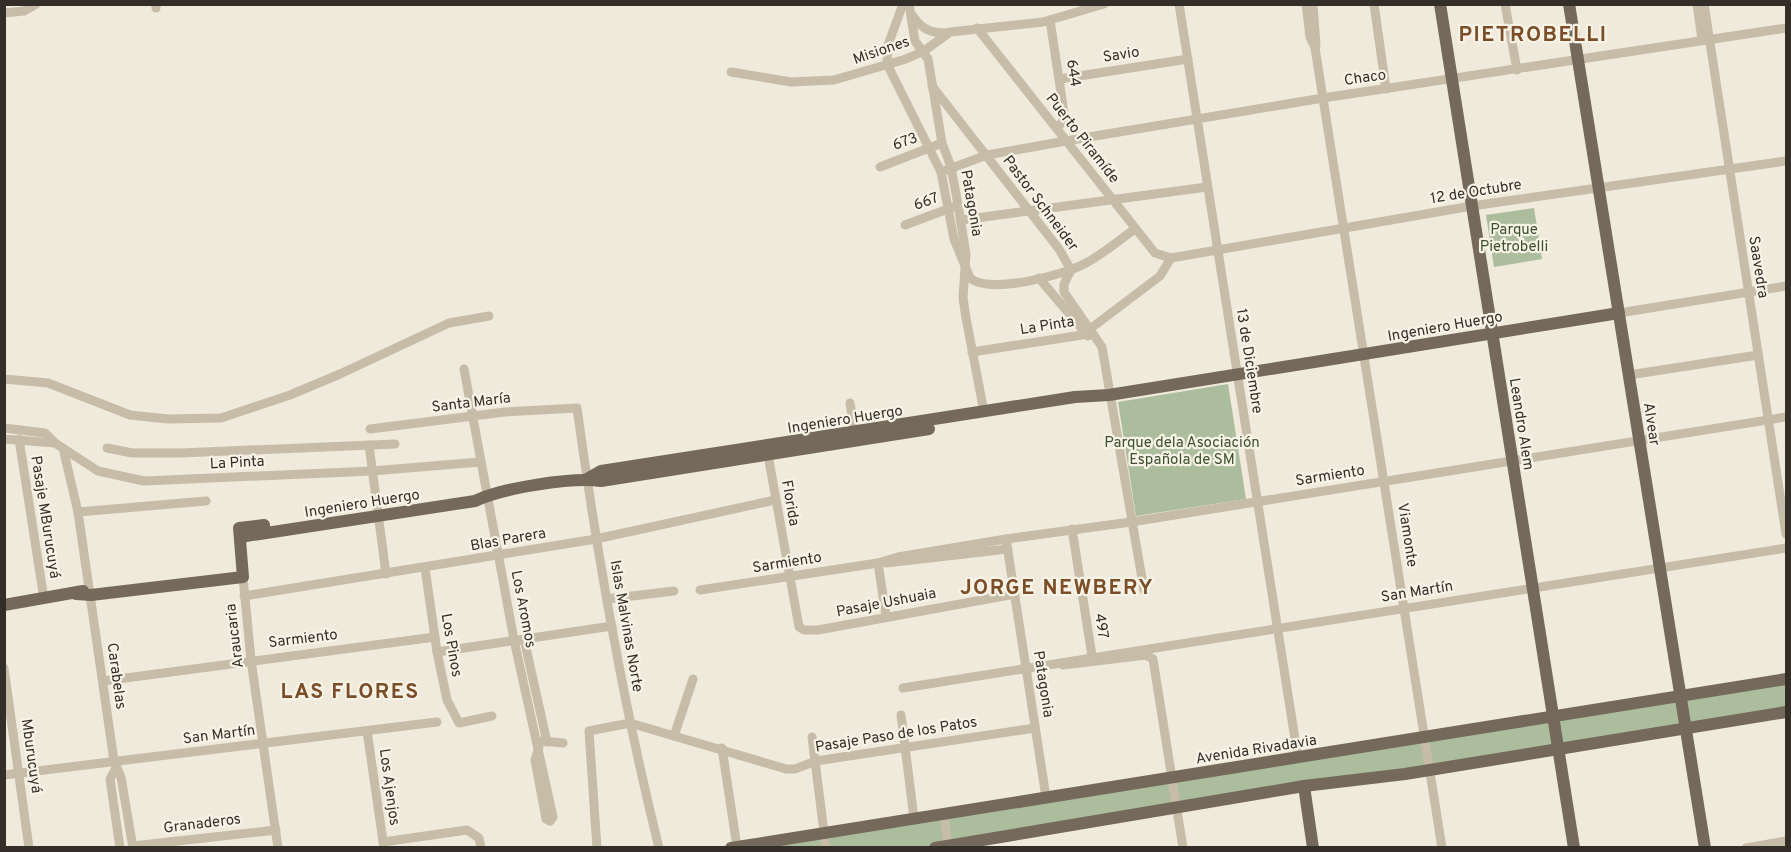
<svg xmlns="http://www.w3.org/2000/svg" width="1791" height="852" viewBox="0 0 1791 852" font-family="Overpass,sans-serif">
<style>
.green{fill:#abbd9d}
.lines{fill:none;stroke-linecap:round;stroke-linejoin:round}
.minor{stroke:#c6bca8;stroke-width:9}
.major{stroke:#74695a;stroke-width:12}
.labels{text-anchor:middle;stroke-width:4.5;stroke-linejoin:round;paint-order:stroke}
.street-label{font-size:15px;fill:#342e28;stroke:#f7f3e7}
.park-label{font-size:15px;fill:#3c502e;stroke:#f7f3e7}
.district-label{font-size:21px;font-weight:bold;letter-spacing:1.5px;fill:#7b4e28;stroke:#f7f3e7}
</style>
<rect width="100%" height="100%" fill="#efeadb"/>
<g class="green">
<path d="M1534,208L1542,259L1494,267L1486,215Z"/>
<path d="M1228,384L1246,499L1136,516L1118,402Z"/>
<path d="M1786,679V712L935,847L731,848Z"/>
</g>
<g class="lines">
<g class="minor">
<path d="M903,4L888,45L887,64L941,172L954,239L970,278C989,295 1065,275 1086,263C1103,254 1119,240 1135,229"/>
<path d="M909,4L915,41L928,59L942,143L951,167L958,205L966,254L963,298L966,318L984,412"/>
<path d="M1179,4L1298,758"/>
<path d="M1306,4L1310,37L1315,48L1442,848"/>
<path d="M1313,4L1316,46"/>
<path d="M1374,4L1386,89"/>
<path d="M1505,4L1517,70"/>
<path d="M1697,4L1702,39"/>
<path d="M1704,4L1786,534"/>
<path d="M156,8V4"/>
<path d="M4,13L24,11L36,4"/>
<path d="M912,15C922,29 929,33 947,33"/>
<path d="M1050,20L1064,113V120L1057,128"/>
<path d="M977,28L1155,253L1171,258L1472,206L1786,161"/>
<path d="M731,72L791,82L834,80L906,59L924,51L950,32L1043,22L1104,4"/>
<path d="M1060,79L1188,59"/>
<path d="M932,86L1059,249L1071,270L1064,284V292L1102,347L1144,590"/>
<path d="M880,167L942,143"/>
<path d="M941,172L987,155L1083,138L1323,98L1786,28"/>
<path d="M961,220L1207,187"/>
<path d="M905,225L953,207"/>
<path d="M1039,278L1088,336"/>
<path d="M1619,313L1786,286"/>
<path d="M972,352L1082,335L1160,276L1171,258"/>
<path d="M464,369L514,640L553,817L550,821"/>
<path d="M1629,375L1758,355"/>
<path d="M4,379L48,383L130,415L168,419L221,418L290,395L340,374L449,323L489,316"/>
<path d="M850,403L855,432"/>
<path d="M4,428L45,433L55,443"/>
<path d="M370,429L505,412L577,408C597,555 623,703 659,848"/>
<path d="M4,439L55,443L98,471L144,481L372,471L480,462"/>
<path d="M19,439L44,599"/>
<path d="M369,445L386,574"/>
<path d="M63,448L78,512L114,761L121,777L133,848"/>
<path d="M107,448L132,453H181L395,444"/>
<path d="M768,455L799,627L804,630H818L1015,594"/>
<path d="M78,512L206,501"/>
<path d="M1072,529L1092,656"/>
<path d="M1006,539L1046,797"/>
<path d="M878,563L886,616"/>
<path d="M886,563L1008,549"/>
<path d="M425,568L437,652L447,700L459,723L492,716"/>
<path d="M243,577L251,660L278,848"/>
<path d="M700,590L878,563L898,557L1006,539L1131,522L1786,417"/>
<path d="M244,596L596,539L775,500"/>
<path d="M607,599L674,591"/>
<path d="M524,639L547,742"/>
<path d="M437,652L612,626"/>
<path d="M1063,665L1146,655L1153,659L1183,848"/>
<path d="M4,668L29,848"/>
<path d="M103,681L435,637"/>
<path d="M903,688L1786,548"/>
<path d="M901,715L914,818"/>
<path d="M367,731L384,848"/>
<path d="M674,736L693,679"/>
<path d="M812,737L826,848"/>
<path d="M542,741L563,743"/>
<path d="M539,747L535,760L546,819L550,821"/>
<path d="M722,748L737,847"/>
<path d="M116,768L110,779L120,848"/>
<path d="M4,775L437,722"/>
<path d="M944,814L948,848"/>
<path d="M383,842L467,830L479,838L481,848"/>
<path d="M133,846L276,830"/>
<path d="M597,848L589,731L630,723L786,769H795L816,761L1035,728"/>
<path d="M1746,848L1786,841"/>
</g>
<g class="major">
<path d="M1440,4L1574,848"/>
<path d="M1569,4L1705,848"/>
<path d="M587,479L601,471L1075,397L1109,395L1619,313"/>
<path d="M240,537L475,501C502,488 572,477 601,481L929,429"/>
<path d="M76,594L91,595L243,577L239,528L264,525"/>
<path d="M4,605L83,591"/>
<path d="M1304,786L1313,848"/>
<path d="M731,848L1786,679"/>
<path d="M935,848L1304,786L1405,774L1786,712"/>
</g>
</g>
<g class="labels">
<g class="street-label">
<text transform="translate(881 50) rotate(-19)" y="5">Misiones</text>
<text transform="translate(1121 54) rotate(-9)" y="5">Savio</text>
<text transform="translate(1074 73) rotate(81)" y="5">644</text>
<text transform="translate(1365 77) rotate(-8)" y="5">Chaco</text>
<text transform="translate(1083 138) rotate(52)" y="5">Puerto Piramíde</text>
<text transform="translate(905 141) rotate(-20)" y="5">673</text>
<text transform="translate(1476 191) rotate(-9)" y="5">12 de Octubre</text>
<text transform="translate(926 201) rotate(-20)" y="5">667</text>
<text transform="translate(972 203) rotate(80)" y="5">Patagonia</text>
<text transform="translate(1041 203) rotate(53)" y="5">Pastor Schneider</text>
<text transform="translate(1759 267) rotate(81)" y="5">Saavedra</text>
<text transform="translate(1047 325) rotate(-9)" y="5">La Pinta</text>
<text transform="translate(1445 326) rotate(-10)" y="5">Ingeniero Huergo</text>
<text transform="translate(1250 361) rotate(81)" y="5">13 de Diciembre</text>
<text transform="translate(471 402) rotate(-7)" y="5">Santa María</text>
<text transform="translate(845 419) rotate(-9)" y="5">Ingeniero Huergo</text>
<text transform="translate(1522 424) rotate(81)" y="5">Leandro Alem</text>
<text transform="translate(1652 424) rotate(81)" y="5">Alvear</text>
<text transform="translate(237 462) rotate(-3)" y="5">La Pinta</text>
<text transform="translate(1330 475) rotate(-9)" y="5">Sarmiento</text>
<text transform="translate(362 503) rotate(-9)" y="5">Ingeniero Huergo</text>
<text transform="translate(791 503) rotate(80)" y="5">Florida</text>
<text transform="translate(46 517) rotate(81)" y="5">Pasaje MBurucuyá</text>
<text transform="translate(1408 535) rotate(81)" y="5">Viamonte</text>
<text transform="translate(508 539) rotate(-10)" y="5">Blas Parera</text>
<text transform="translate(787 562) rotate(-9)" y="5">Sarmiento</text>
<text transform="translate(1417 591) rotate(-9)" y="5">San Martín</text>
<text transform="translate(886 602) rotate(-11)" y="5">Pasaje Ushuaia</text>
<text transform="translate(524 609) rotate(79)" y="5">Los Aromos</text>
<text transform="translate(627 626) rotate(80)" y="5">Islas Malvinas Norte</text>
<text transform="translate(1102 626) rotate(81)" y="5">497</text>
<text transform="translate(234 636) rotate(-97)" y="5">Araucaria</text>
<text transform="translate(303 638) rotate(-7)" y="5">Sarmiento</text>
<text transform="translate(452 645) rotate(80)" y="5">Los Pinos</text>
<text transform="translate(117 676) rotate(82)" y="5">Carabelas</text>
<text transform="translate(1044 684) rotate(81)" y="5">Patagonia</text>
<text transform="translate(219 734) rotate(-7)" y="5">San Martín</text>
<text transform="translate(896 734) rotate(-9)" y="5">Pasaje Paso de los Patos</text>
<text transform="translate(1256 749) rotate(-9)" y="5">Avenida Rivadavia</text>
<text transform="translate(32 756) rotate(82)" y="5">Mburucuyá</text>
<text transform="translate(390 787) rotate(82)" y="5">Los Ajenjos</text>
<text transform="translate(202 823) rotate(-7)" y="5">Granaderos</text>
</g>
<g class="park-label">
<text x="1514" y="234">Parque<tspan x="1514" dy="17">Pietrobelli</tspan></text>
<text x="1182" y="447">Parque dela Asociación<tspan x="1182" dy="17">Española de SM</tspan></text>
</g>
<g class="district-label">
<text x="1533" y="41">PIETROBELLI</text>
<text x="1057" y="594">JORGE NEWBERY</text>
<text x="350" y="698">LAS FLORES</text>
</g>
</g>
<rect width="1791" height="852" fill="none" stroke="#342e28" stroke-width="12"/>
</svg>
